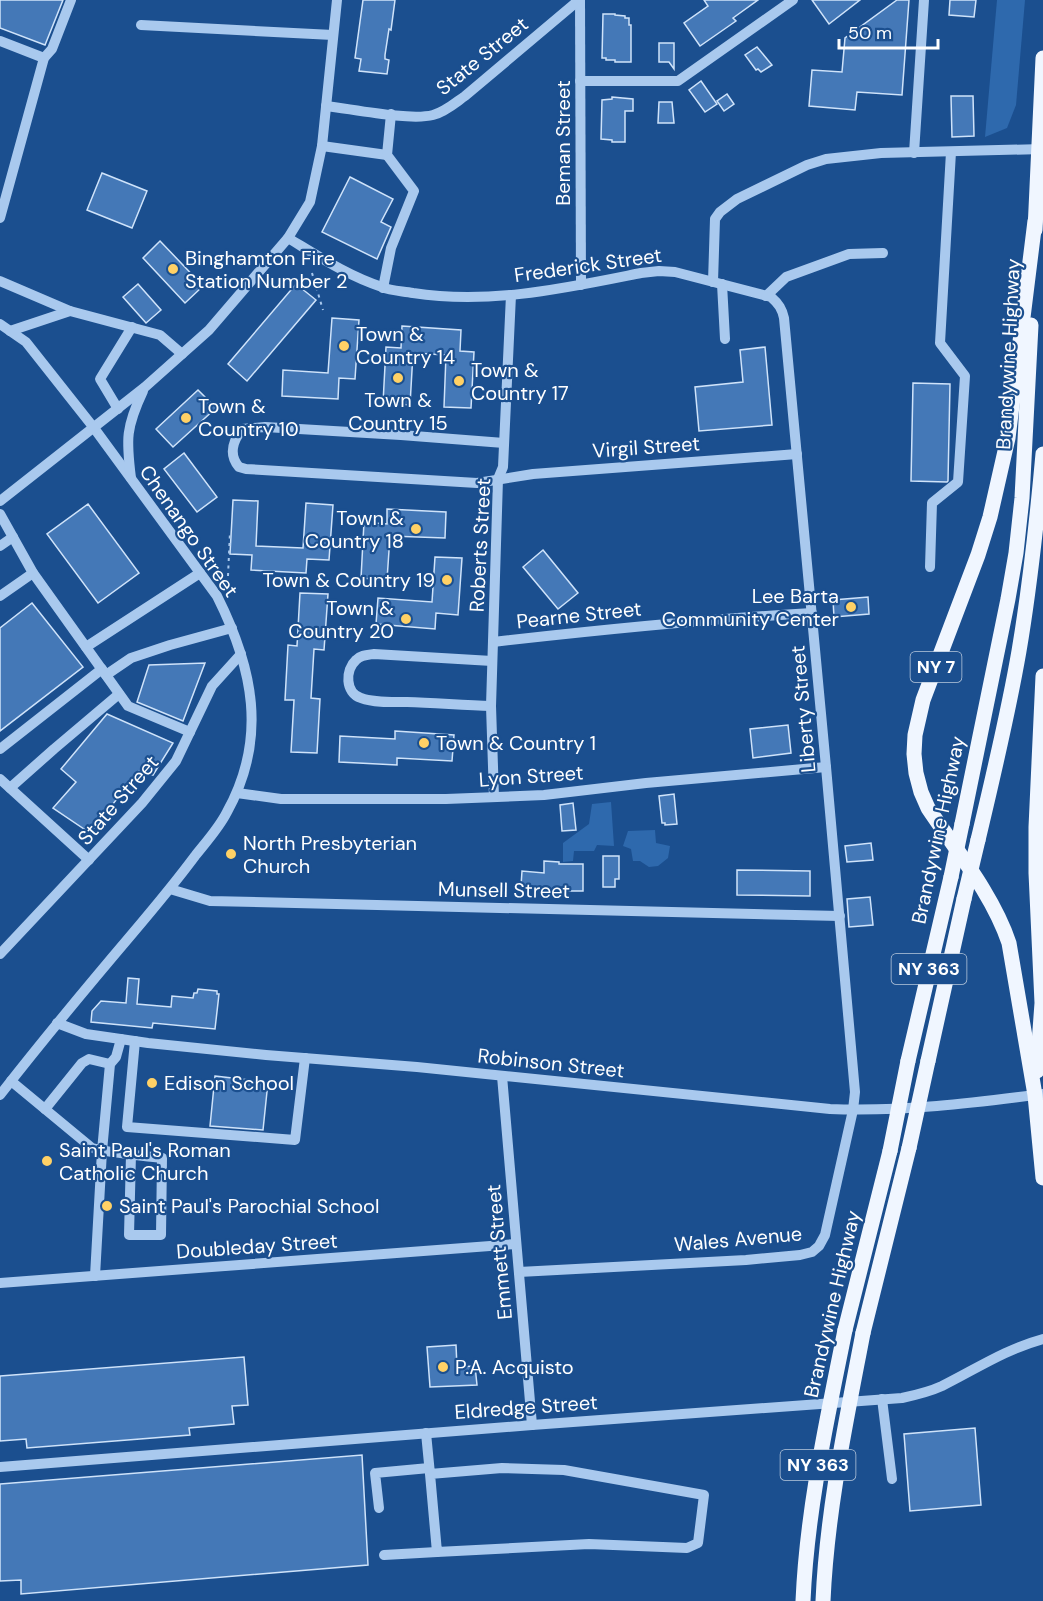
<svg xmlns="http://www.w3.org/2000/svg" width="1043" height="1601" viewBox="0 0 1043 1601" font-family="'DM Sans',sans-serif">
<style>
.green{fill:#2e69ad}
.building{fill:#4478b7;stroke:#cfe3fa;stroke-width:1.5}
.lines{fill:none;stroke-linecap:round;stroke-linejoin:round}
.path{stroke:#a9c9ee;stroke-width:2;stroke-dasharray:3 4.5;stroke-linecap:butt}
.minor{stroke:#a9c9ee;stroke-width:10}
.major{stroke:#f0f6ff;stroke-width:15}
.major-bridge{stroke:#f0f6ff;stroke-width:15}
.poi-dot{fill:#ffd166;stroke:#1b4f8f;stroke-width:2}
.labels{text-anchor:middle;stroke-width:4.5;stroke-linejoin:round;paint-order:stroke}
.shield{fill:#1b4f8f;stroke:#bbcadd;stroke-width:1.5}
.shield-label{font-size:18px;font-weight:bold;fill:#fff}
.street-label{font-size:20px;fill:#fff;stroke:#1b4f8f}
.poi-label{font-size:20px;fill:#fff;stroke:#1b4f8f;text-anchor:start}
</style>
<rect width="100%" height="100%" fill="#1b4f8f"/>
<g class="green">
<path d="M997,0H1025L1016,105L1007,128L985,137Z"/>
<path d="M611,802L614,846L597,845L594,851H574L573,861L563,862V843L589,824L592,804Z"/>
<path d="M655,830L656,843L670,846L668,858L658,866L649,867L640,861H633L631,849L623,846L628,831Z"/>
</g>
<g class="building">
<path d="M0,0H63L45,45L0,28Z"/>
<path d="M363,0H395L391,30L389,29L385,55V59L389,60L387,74L359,71L361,59L355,58Z"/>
<path d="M704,0H758L733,18L736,21L700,46L684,23L708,6Z"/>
<path d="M812,0H860L829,24Z"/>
<path d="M897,0H909L902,95L857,92L855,110L809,106L812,70L842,72L845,38Z"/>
<path d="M950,0H976L974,17L949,15Z"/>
<path d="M603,14H615V15L625,16V18H629V25H631V62H615V60H606V58H602Z"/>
<path d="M659,43H674V69L669,62H659Z"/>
<path d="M757,47L772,65L761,72L758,69L756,70L745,55Z"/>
<path d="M701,81L717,104L705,112L689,90Z"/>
<path d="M727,94L734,104L724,111L717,101Z"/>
<path d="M951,96H973L974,136L952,137Z"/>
<path d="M612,97L633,99V111H625V142H612V140L601,139L602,100L612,99Z"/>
<path d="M659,102H672L674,123H658Z"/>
<path d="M102,173L147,191L132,228L87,210Z"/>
<path d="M350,177L393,199L381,222L391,227L377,259L322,232Z"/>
<path d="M160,241L203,286L185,303L143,258Z"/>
<path d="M138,284L161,310L146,323L123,297Z"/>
<path d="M296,284L316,300L247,381L228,364Z"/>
<path d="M332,318L359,320L355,379L339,378L338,399L282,396L283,370L328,373Z"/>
<path d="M402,326L461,330L460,351L474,352L471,408L444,407L446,355L413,353L410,405L383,403L386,347L401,348Z"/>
<path d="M765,347L772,425L699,431L695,387L743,382L740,350Z"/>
<path d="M913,383L950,384L948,481L947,482L911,481Z"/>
<path d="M198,390L216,408L173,447L156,429Z"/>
<path d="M184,453L217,497L197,512L164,469Z"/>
<path d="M233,500L258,501L256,546L303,548L306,503L333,505L329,560L307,559L306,573L251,570L252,555L230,554Z"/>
<path d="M88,504L139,573L98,603L47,534Z"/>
<path d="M387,509L446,512L445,538L390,536L387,580L361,578L364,522L387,524Z"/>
<path d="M543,550L578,593L558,609L523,567Z"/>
<path d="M435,557L462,558L458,615L436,613L435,629L376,624L378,598L432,602Z"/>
<path d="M300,593L328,594L324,650L314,649L311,698L320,699L317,753L291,752L294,700H285L288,645L297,646Z"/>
<path d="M868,597L869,614L834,617L833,600Z"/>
<path d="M32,603L83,667L0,731V628Z"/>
<path d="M205,663L183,721L137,702L149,665Z"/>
<path d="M107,714L173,743L153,775L139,771L90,833L53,808L76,782L61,769Z"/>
<path d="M788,725L791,753L753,758L750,729Z"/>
<path d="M395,731L454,735L452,761L397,758V765L339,762L340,736L395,739Z"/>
<path d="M674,794L677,824L665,825V823H662L659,796Z"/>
<path d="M573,803L576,830L562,831L560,805Z"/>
<path d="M871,843L873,860L847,862L845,846Z"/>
<path d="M603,856H619V879H615V887H603Z"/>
<path d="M544,861L559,862V864H583V891H557V893H545L546,889H544V888L521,886L522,871L544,873Z"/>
<path d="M737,870L810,871V896L737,895Z"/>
<path d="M870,897L873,925L849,927L847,899Z"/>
<path d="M128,978L139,979L137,1004L171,1007L172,996L193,998L194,993H197L198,989L217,991V994H219L215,1029L153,1023L152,1028L91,1022L92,1011L101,1001L126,1003Z"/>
<path d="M215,1076L268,1082L263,1130L210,1126Z"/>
<path d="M456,1345L457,1367L475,1366L477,1385L430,1387L427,1347Z"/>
<path d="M244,1357L248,1405L232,1406L234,1424L189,1428L190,1435L27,1448L26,1439L0,1441V1376Z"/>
<path d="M975,1428L981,1505L910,1511L904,1434Z"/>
<path d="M362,1455L368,1565L21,1594V1580L0,1581V1484Z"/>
</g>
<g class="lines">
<g class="path">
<path d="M312,273L323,310"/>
<path d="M228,576L230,532"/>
</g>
<g class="minor">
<path d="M580,0L581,285"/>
<path d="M141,25L333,35"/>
<path d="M0,41L44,58"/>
<path d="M580,81H678L793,0"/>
<path d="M326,106C352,109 410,121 433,115C445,112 455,103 465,96L579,0"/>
<path d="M322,146L387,155"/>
<path d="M914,153L924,0"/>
<path d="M0,218L44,58L52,49L71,0"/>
<path d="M288,238C318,256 348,276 382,287C391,291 403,291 413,293C490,305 566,288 641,273L659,271L675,272L771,297C779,304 782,309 784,318L826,767L855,1092L853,1110L825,1235L819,1246L812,1252L800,1255L746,1260L519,1272"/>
<path d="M0,281L70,311"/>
<path d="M713,282L715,219L720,212L737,199L807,165L826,159L881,153L1043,149"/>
<path d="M722,284L725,339"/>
<path d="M383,288L391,248L414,191L387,155L391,114"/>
<path d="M766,296L786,277L849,254L883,253"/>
<path d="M0,324L26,342L94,428L217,596C253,668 268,738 227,812C219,828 206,842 195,856C175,883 154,908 132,934C87,987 43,1040 0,1095"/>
<path d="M10,331L70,311L160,335L182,354"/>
<path d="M118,409L100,379L132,327"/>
<path d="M504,443L401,435L265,427L242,429C233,441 228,454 239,467L246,469L477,483L533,474L797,454"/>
<path d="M131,478C126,439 126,427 143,391"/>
<path d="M0,501L145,387L209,330L288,238L310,202L322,146L337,0"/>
<path d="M0,514L33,573L128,706L190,732"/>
<path d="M0,546L13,537"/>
<path d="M930,567L932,503L958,482L965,376L940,343L951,152"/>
<path d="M0,596L33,573"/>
<path d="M493,642C599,630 705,619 812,613"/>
<path d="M86,647L200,573"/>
<path d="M106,675L131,658L170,645L232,628"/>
<path d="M491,706C463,705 435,703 407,702C393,702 375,703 361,698C345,693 345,670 356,660C361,655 367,655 374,654L492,661"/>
<path d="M0,749L102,669"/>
<path d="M0,779L89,860"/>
<path d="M10,788L54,749L119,694"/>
<path d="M237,793L281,799H446L544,795L646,783L826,767"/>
<path d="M494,797L491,706L498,479L503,467L511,295"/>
<path d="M170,889L210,901L840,916"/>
<path d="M0,954L142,803L176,761L212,686L241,654"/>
<path d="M57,1023L86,1034L148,1043L266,1055L417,1067L830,1109C901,1112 973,1103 1043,1094"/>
<path d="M135,1041L127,1127L295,1140L305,1058"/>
<path d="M502,1076L532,1425"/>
<path d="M11,1081L92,1148C115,1154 139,1155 162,1158L161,1235H129L131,1154"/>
<path d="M45,1109L82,1063L89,1059L110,1064"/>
<path d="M95,1276L102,1151L110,1064L116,1057L121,1039"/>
<path d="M0,1283L516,1244"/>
<path d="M882,1399L892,1479"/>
<path d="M426,1433L430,1474L437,1552L589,1544L687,1548L698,1543L704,1495L564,1470L502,1468L430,1474"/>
<path d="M0,1467L532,1425L902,1398C916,1395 929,1392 942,1386C976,1369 1006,1349 1043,1339"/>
<path d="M379,1508L375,1473L429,1468"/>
<path d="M384,1555L437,1552"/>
</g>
<g class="major">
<path d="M1035,221L1008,438L990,517L978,555L923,700L915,735L914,754L916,773L921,792L928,808C956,850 993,895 1009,943L1035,1095L1043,1178"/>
<path d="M1035,230L1043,58"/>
<path d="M962,824L1008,599L1016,553L1022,498L1031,325"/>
<path d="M978,840C993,777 1008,715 1019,651C1030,586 1037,520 1043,454"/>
<path d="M908,1061L951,877"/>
<path d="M928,1061L964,899"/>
<path d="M1037,1071L1042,1003L1036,873V827L1043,676"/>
<path d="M845,1330L890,1151"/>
<path d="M863,1333L909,1148"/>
</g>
<g class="major-bridge">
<path d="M951,877L962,824"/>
<path d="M964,899L978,840"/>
<path d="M909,1148L928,1061"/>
<path d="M890,1151L908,1061"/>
<path d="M803,1601C807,1509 827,1420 845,1330"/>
<path d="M823,1601C827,1510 846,1422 863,1333"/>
</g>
</g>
<g class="poi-dot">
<circle cx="173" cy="269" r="6"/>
<circle cx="344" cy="346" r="6"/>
<circle cx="398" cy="378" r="6"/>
<circle cx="459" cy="381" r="6"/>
<circle cx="186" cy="418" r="6"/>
<circle cx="416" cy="529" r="6"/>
<circle cx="447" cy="580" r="6"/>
<circle cx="851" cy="607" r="6"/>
<circle cx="406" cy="619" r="6"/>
<circle cx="424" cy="743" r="6"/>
<circle cx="231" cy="854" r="6"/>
<circle cx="152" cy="1083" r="6"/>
<circle cx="47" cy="1161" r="6"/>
<circle cx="107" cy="1206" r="6"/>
<circle cx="443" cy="1367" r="6"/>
</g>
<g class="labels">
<g class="shield">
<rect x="910.5" y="652" width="51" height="30" rx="4.5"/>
<rect x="891.5" y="954" width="75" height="30" rx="4.5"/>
<rect x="780.5" y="1450" width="75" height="30" rx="4.5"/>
</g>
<g class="shield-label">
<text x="936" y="673">NY 7</text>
<text x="929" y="975">NY 363</text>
<text x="818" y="1471">NY 363</text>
</g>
<g class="street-label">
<text transform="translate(482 56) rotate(-39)" y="7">State Street</text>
<text transform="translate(563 143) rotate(-90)" y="7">Beman Street</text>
<text transform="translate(588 265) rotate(-8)" y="7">Frederick Street</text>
<text transform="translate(1008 354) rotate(-87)" y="7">Brandywine Highway</text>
<text transform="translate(646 447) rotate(-4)" y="7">Virgil Street</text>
<text transform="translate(189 531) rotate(55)" y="7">Chenango Street</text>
<text transform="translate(480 545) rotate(-87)" y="7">Roberts Street</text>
<text transform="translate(579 615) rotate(-6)" y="7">Pearne Street</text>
<text transform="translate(803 709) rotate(-95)" y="7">Liberty Street</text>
<text transform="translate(531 776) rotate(-4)" y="7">Lyon Street</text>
<text transform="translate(118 800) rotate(-49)" y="7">State Street</text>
<text transform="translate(938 830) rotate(-78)" y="7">Brandywine Highway</text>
<text transform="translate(504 890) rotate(1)" y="7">Munsell Street</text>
<text transform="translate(551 1063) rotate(6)" y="7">Robinson Street</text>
<text transform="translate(738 1239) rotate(-5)" y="7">Wales Avenue</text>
<text transform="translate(257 1246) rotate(-4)" y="7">Doubleday Street</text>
<text transform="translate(499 1252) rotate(-95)" y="7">Emmett Street</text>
<text transform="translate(832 1304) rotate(-77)" y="7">Brandywine Highway</text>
<text transform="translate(526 1407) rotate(-4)" y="7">Eldredge Street</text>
</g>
<g class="poi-label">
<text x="185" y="265">Binghamton Fire<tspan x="185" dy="23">Station Number 2</tspan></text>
<text x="356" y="341">Town &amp;<tspan x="356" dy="23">Country 14</tspan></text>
<text x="471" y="377">Town &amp;<tspan x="471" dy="23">Country 17</tspan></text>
<text x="398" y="407" text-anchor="middle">Town &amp;<tspan x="398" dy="23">Country 15</tspan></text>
<text x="198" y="413">Town &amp;<tspan x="198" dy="23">Country 10</tspan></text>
<text x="404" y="525" text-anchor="end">Town &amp;<tspan x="404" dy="23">Country 18</tspan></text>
<text x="435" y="587" text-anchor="end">Town &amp; Country 19</text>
<text x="839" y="603" text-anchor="end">Lee Barta<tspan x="839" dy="23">Community Center</tspan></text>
<text x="394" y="615" text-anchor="end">Town &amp;<tspan x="394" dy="23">Country 20</tspan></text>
<text x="436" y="750">Town &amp; Country 1</text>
<text x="243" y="850">North Presbyterian<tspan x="243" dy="23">Church</tspan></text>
<text x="164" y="1090">Edison School</text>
<text x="59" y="1157">Saint Paul's Roman<tspan x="59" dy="23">Catholic Church</tspan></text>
<text x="119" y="1213">Saint Paul's Parochial School</text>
<text x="455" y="1374">P.A. Acquisto</text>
</g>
</g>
<path d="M839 39v9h99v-9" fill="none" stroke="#ffffff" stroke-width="3"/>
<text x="848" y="39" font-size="18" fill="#ffffff" stroke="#1b4f8f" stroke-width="4.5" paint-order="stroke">50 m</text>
</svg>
